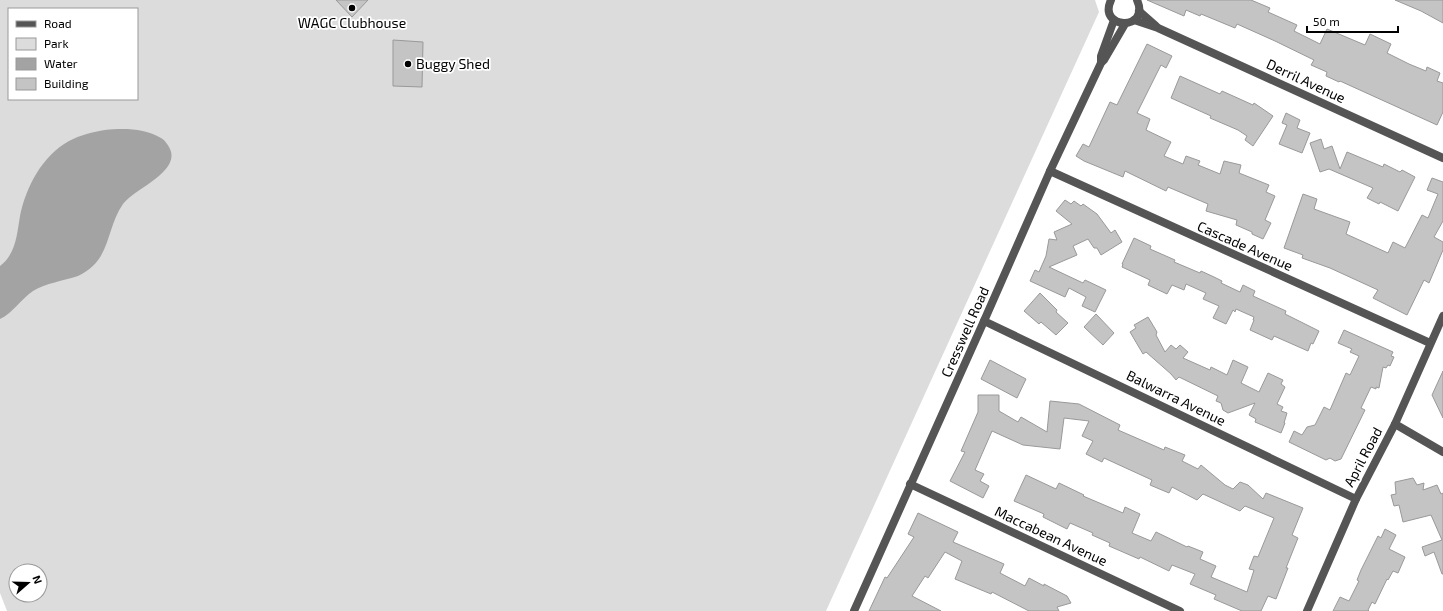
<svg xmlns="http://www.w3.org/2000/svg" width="1443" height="611" viewBox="0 0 1443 611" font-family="'Exo 2',sans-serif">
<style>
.green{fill:#dcdcdc;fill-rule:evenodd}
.water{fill:#a3a3a3}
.building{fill:#c4c4c4;stroke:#999}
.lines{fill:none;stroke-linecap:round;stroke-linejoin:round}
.minor{stroke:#555;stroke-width:8}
.poi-dot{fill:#000;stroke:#fff;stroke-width:1.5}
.labels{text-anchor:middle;stroke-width:3.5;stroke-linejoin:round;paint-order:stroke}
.poi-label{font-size:14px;fill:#000;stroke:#fff}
.street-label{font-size:14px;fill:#000;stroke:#fff}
</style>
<rect width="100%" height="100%" fill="#fff"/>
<path class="green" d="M0,0H1095L1099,12L826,611H7L0,593ZM9,9H137V99H9ZM16,571H40V595H16Z"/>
<path class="water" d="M105,130C123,128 145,128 161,138C165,140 167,144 169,147C183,171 135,188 123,204C105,230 112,260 78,276C63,281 46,283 33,291C21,299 13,313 0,319V266C16,254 17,234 20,216C26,187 42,156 69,141C80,135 93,132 105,130Z"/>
<g class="building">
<path d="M336,0H368L352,17Z"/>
<path d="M1147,0H1251L1270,8L1268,12L1297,25L1294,31L1320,44L1327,29L1365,45L1370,34L1391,44L1387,53L1409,64L1426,71L1427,67L1440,73L1437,81L1443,83V112L1437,125L1340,81L1339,82L1326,76L1327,72L1311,65L1314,60L1275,41L1237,24L1235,28L1201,14L1200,16L1186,10L1184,16Z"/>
<path d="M1395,0H1443V23L1421,11Z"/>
<path d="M393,40L423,42L422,87L393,86Z"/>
<path d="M1147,44L1172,56L1166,68L1161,65L1137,113L1150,119L1146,130L1171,142L1164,156L1183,164L1186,156L1200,161L1198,165L1220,174L1224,161L1241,165L1239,173L1269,185L1266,192L1275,196L1265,220L1271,223L1263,239L1252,234V232L1236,225L1237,220L1206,211L1208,204L1168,187L1166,191L1125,171L1123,177L1084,161L1076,156L1083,144L1089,147L1110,102L1117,105Z"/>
<path d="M1180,76L1220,94L1222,91L1253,105L1254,103L1273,116L1253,146L1245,140L1247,136L1238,130L1210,118L1211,116L1171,98Z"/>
<path d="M1286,113L1300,120L1297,128L1310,133L1302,153L1279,144L1287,125L1282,123Z"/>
<path d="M1321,139L1324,149L1332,146L1340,169L1347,152L1383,167L1384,164L1400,172L1402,170L1415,177L1398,211L1380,202L1379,204L1367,198L1373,188L1329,169L1320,172L1310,143Z"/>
<path d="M1432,178L1443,182V221L1434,237L1443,242V250L1429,283L1424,280L1407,315L1373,298L1378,290L1330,268L1302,258L1303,255L1284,248L1303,194L1317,199L1314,209L1350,222L1346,234L1388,253L1393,242L1405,248L1422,215L1428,218L1438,194L1427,190Z"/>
<path d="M1065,200L1071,204L1074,201L1081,206L1083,204L1097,214L1111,233L1115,230L1122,242L1101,255L1097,248H1094L1088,239L1073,246L1077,255L1049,267L1083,283L1085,280L1106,290L1095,312L1082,306L1086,297L1069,288L1065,297L1030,281L1035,270L1039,272L1046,256L1049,239L1057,240L1054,232L1072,224L1056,211Z"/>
<path d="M1134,238L1151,246L1150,249L1175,260L1174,262L1200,273L1201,271L1214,277L1222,281L1221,283L1240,292L1243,285L1255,291L1253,296L1286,311L1285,314L1319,331L1313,344L1311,343L1308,351L1274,336L1272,340L1250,330L1254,320H1253L1254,317L1236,309L1235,312L1233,310L1226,324L1213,318L1219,306L1203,299L1206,293L1186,284L1184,290L1172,285L1167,294L1148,285L1150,280L1122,267L1123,264H1122Z"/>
<path d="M1040,293L1057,310L1056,312L1068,323L1056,335L1041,322L1039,324L1024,311Z"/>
<path d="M1096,314L1114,333L1103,345L1084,327Z"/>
<path d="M1148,317L1157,332L1156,335L1165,352L1171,345L1176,349L1180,345L1188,352L1183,358L1210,370L1211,367L1227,375L1233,360L1248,367L1241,383L1259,392L1268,373L1283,380L1281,384L1285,387L1277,404L1283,407L1281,411L1287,413L1284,423H1285L1281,433L1255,422L1256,419L1249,415L1255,403L1228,413L1223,410L1221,403L1216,401L1218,396L1179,377L1176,380L1171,374L1146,352L1143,354L1130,332L1136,328L1134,325Z"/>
<path d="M1344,330L1393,352L1391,356L1394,357L1390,366L1388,365L1386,368L1383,367L1379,388L1376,387V389L1371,387L1361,408L1365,410L1341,459L1335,461L1330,458L1326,460L1289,442L1294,431L1302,435L1307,427L1315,425L1324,407L1330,410L1346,373L1350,375L1359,356L1350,352L1352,349L1338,343Z"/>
<path d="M990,360L1026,379L1017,398L981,379Z"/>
<path d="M1443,371V418L1432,395Z"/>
<path d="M978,395H999V411L1018,422L1021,417L1047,432L1050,401L1079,404L1120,425L1118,430L1164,450L1165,447L1185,455L1182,461L1198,469L1201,465L1225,485L1233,489L1240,482L1248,485L1263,499L1266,493L1303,508L1292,535L1298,538L1286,568H1288L1276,599L1268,596L1261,611H1242L1214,599L1216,595L1190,584L1195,574L1172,565L1169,571L1140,557L1139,559L1109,546L1110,543L1092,535L1093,533L1070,523L1067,529L1043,517L1044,514L1014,501L1026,475L1056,489L1059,483L1084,495L1083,496L1123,513L1125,507L1140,514L1132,533L1151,541L1156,532L1187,547L1188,546L1203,552L1200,559L1216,566L1211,577L1247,592L1254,570L1249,569L1254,556L1258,557L1274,518L1245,506L1240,511L1203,494L1197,500L1172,487L1169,493L1150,485L1152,480L1104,458L1102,462L1086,454L1093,441L1082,436L1089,421L1064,418L1060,449L1023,445L992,431L975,470L984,474L980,481L989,486L983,498L950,481L965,452L961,451L978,412Z"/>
<path d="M1413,478L1417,485L1424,483L1423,490L1437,485L1441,494L1443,493V574H1442L1434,552L1425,556L1422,547L1442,540L1431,515L1403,522L1399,505L1394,506L1391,495L1396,494L1395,482Z"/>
<path d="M918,513L958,532L953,542L1004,564L1000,573L1025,586L1029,578L1044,586V584L1067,596L1071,603L1057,607L1059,611H1029L992,592L991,594L955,579L962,561L945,552L928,578L925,576L912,596L941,611H869L885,577L887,578L914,537L908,534Z"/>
<path d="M1385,529L1396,535L1389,549L1405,557L1398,573L1393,571L1388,580L1387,579L1375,604L1372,602L1368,610L1369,611H1333L1340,597L1349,601L1359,581L1357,580L1361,570L1378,536L1381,538Z"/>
</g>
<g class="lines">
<g class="minor">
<path d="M1111,0C1097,30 1151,31 1137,0"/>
<path d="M1139,11L1156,26"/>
<path d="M1134,20L1158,28L1443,158"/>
<path d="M1101,62V56L1114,20"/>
<path d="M1050,171L1430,343"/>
<path d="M984,321L1356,499"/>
<path d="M1395,424L1443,452"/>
<path d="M910,484L1180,611"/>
<path d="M854,611L984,321L1050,171L1101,63L1104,60L1125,24"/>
<path d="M1307,611L1356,499L1395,424L1443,316"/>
</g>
</g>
<g class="poi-dot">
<circle cx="352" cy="8" r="4"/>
<circle cx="408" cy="64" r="4"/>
</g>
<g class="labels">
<g class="poi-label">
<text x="352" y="28">WAGC Clubhouse</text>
<text x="416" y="69" text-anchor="start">Buggy Shed</text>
</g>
<g class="street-label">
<text transform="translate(1306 81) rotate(25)" y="5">Derril Avenue</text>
<text transform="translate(1245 246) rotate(24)" y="5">Cascade Avenue</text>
<text transform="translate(965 332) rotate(-66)" y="5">Cresswell Road</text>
<text transform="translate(1176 398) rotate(26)" y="5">Balwarra Avenue</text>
<text transform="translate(1363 457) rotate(-62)" y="5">April Road</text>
<text transform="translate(1051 536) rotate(25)" y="5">Maccabean Avenue</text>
</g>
</g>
<rect x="8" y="8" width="130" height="92" fill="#ffffff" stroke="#999999"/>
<rect x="16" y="21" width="20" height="6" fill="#555555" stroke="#999999"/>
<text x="44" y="28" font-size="12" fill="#000000">Road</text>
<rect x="16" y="38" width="20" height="12" fill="#dcdcdc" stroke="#999999"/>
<text x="44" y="48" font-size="12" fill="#000000">Park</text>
<rect x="16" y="58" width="20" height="12" fill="#a3a3a3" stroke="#999999"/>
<text x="44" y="68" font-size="12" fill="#000000">Water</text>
<rect x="16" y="78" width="20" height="12" fill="#c4c4c4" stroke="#999999"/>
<text x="44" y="88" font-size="12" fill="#000000">Building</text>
<g transform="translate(28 583) rotate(70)"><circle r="19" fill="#ffffff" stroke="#999999"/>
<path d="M0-3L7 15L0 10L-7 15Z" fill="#000000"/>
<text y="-6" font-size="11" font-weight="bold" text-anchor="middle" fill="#000000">N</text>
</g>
<path d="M1307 26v6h91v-6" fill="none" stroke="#000000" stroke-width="2"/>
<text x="1313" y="26" font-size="12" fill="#000000" stroke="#ffffff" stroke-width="3" paint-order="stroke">50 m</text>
</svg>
